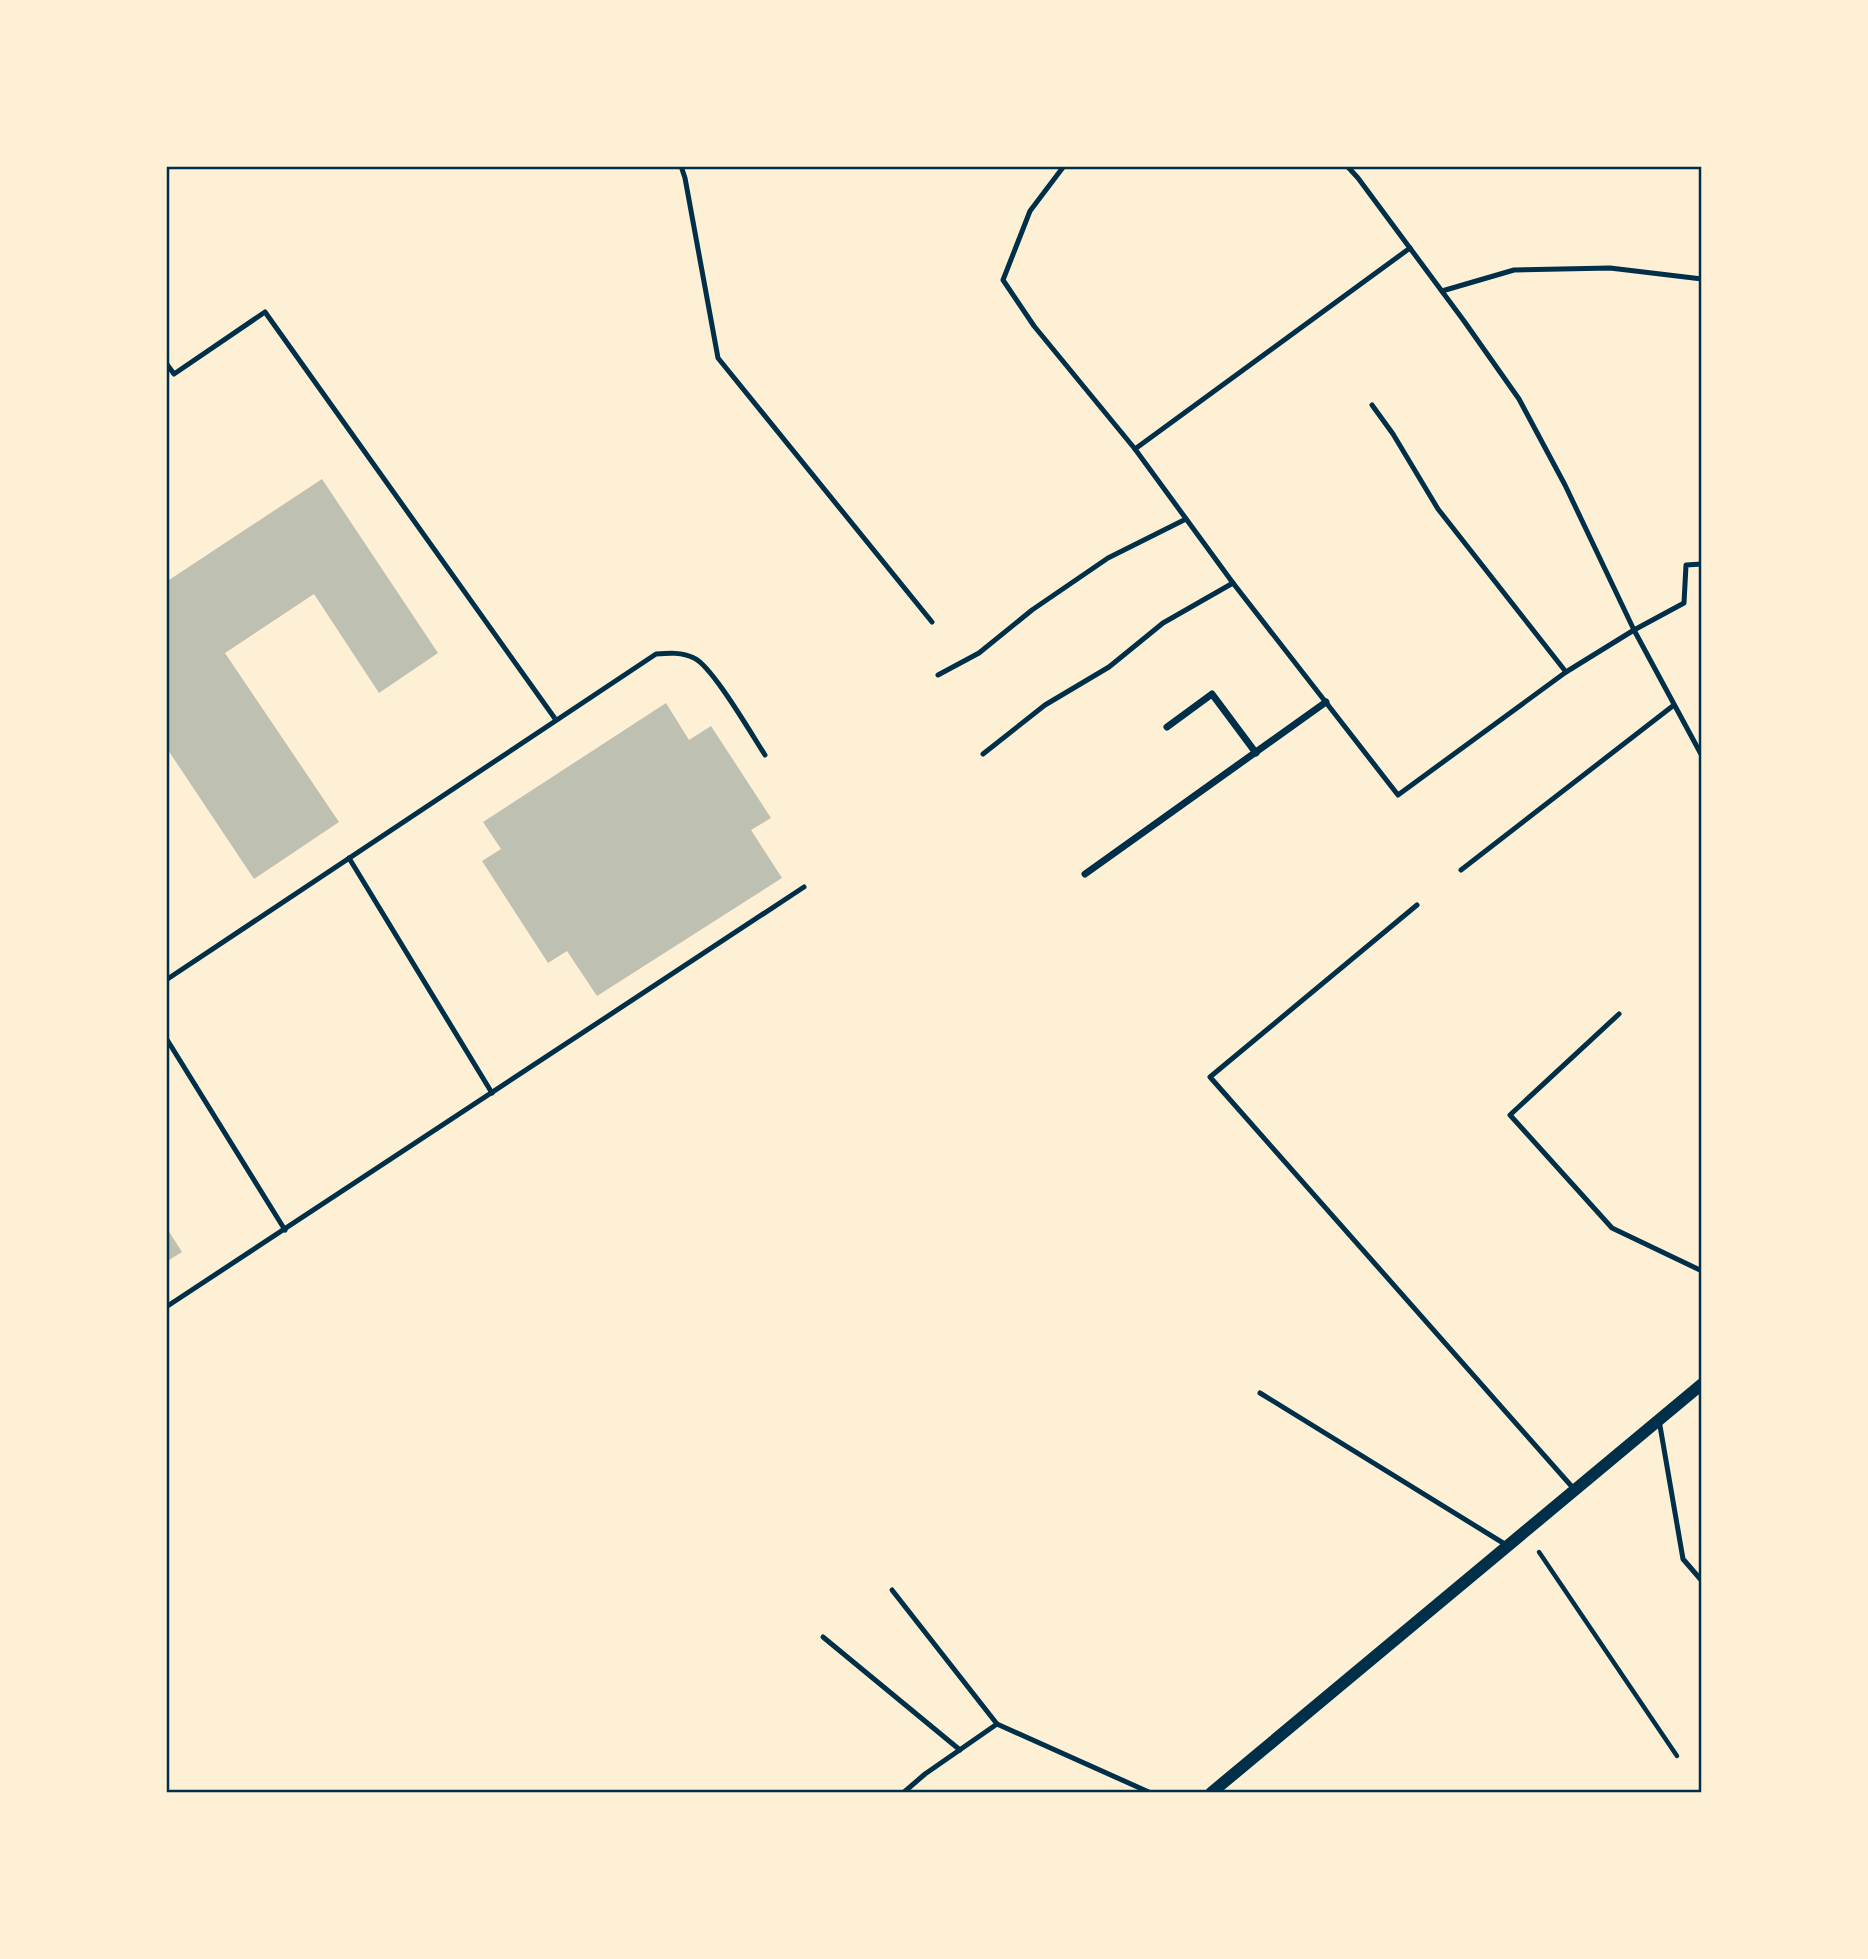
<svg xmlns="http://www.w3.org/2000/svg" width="1868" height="1959" viewBox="0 0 1868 1959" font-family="Ubuntu,sans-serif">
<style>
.building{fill:#bec0b2}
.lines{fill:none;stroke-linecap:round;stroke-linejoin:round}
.path{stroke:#003049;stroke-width:4.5}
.service{stroke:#003049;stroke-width:5}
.minor{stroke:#003049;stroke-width:7}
.tertiary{stroke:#003049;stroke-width:12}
.neatline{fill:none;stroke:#003049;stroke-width:2.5}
</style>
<rect width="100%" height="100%" fill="#fdf0d5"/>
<g class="building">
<path d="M322,479L438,653L379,693L314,594L225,653L339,822L254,879L166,747V582Z"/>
<path d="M666,703L689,740L711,726L771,818L751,830L782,878L597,996L567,951L548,963L482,861L501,849L483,822Z"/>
<path d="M166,1227L182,1252L166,1262Z"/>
</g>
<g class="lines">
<path class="path" d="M1539,1552L1677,1756"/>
<g class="service">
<path d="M681,166L685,178L718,358L932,622"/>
<path d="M1064,166L1030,211L1003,280L1034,326L1135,449L1233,583L1398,795L1566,672"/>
<path d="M1347,166L1358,178L1464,321L1519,399L1565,485L1634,630L1702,756"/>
<path d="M1442,291L1514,270L1610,268L1702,279"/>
<path d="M166,363L174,374L265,312L556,720"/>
<path d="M1372,405L1393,434L1438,509L1566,672L1634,630L1684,603L1686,565L1702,564"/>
<path d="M1135,449L1410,248"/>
<path d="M938,675L979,653L1032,610L1108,558L1186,519"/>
<path d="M983,754L1045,705L1109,667L1163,623L1233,583"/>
<path d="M349,858L492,1093"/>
<path d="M1461,870L1674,705"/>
<path d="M1417,905L1210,1077L1574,1489"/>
<path d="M166,980L656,654C669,653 682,652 694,658C712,666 752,735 765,755"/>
<path d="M1619,1014L1510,1115L1612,1228L1702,1271"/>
<path d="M166,1038L285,1230"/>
<path d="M166,1307L804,887"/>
<path d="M1260,1393L1508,1546"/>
<path d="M1659,1420L1683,1559L1702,1581"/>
<path d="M892,1590L997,1724"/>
<path d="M823,1637L960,1750"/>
<path d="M903,1793L925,1774L997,1724L1151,1793"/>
</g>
<g class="minor">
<path d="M1167,727L1212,694L1256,753"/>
<path d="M1085,874L1326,702"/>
</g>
<path class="tertiary" d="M1211,1793L1702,1384"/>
</g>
<rect width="1868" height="1959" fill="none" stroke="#fdf0d5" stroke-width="336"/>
<rect x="168" y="168" width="1532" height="1623" class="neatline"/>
</svg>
